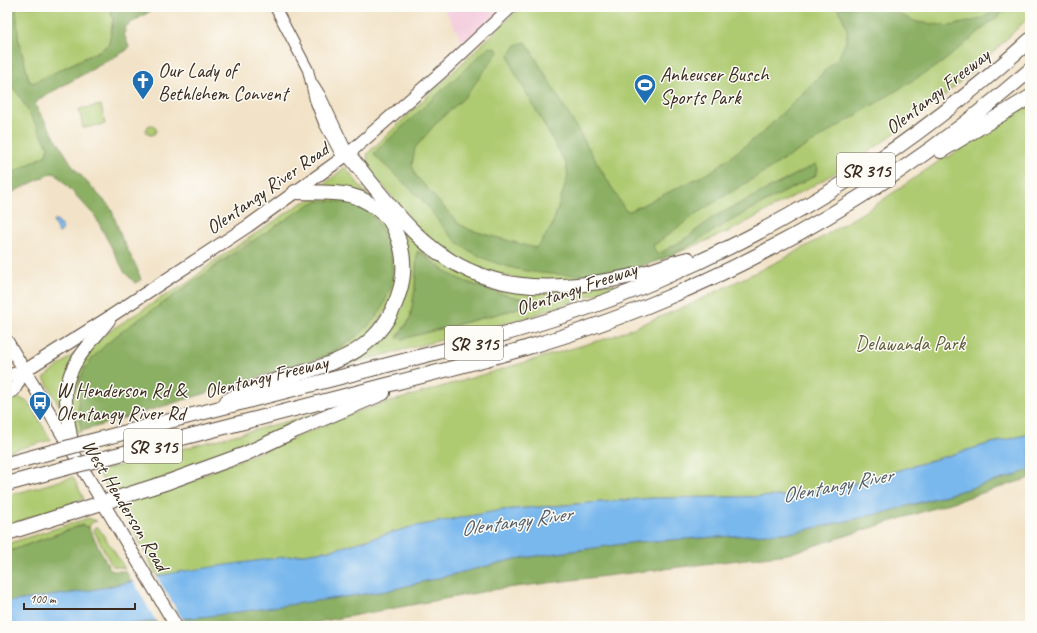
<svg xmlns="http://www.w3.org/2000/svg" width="1037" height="633" viewBox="0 0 1037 633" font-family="Caveat,sans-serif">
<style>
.built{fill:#f4cfde}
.green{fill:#afcb72;stroke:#757a48;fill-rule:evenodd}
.forest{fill:#8baf64;stroke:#636c41}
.water{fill:#79b8ed;stroke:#5a7186}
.pier{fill:#f2e3c8}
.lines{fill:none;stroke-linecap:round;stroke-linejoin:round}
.minor-casing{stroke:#564638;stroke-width:12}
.major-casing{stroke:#564638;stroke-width:14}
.highway-casing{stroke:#564638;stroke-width:16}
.minor{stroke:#fff;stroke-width:10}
.major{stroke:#fff;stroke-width:12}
.highway{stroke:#fff;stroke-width:14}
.highway-bridge-casing{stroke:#564638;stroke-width:16;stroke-linecap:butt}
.highway-bridge{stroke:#fff;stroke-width:14}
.labels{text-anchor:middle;stroke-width:3;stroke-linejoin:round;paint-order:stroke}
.shield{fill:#fdfcf7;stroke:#75695f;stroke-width:1}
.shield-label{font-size:19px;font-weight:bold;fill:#3b2a1e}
.poi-label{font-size:20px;fill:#3b2a1e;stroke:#fdfcf7;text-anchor:start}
.street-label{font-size:20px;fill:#3b2a1e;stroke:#fdfcf7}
.park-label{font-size:20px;fill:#5e5a37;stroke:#fdfcf7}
.water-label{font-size:21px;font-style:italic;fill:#515c66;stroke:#fdfcf7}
</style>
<rect width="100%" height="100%" fill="#fdfcf7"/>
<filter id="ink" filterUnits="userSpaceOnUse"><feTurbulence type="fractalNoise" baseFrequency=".025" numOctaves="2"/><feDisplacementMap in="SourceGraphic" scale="8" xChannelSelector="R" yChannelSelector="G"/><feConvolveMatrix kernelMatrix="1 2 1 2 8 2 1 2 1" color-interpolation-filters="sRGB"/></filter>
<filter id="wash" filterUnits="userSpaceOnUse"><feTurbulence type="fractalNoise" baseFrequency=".012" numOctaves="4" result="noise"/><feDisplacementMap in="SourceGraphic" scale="16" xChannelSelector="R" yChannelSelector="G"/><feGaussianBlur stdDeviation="0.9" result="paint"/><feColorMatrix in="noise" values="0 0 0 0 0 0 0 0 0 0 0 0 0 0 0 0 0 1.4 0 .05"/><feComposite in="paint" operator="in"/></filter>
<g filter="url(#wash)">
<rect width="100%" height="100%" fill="#f2e3c8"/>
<path class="built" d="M443,7H502L503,9L464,44Z"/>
<g class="green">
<path d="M16,7H110L113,20L109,44L101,50L33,83L29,81L18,37Z"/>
<path d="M521,7H1030V16L987,58L936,103L866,154L823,180L732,230L670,256L748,211L815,176L816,164L712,218L688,237L659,254H656L653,247L582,275L580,281L539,283L496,274L459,259L435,243L419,229L369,169L367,154Z"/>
<path d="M7,80L19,95L48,146L46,155L7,176Z"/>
<path d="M1030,102V434L988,444L845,486L791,496L652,498L502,510L411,527L332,550L157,576L124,512L130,499L136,495H154L178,488L206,474L359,411L611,337L689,305L787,257L819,239L874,206L945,157H949L986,130Z"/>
<path d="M101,105L105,124L83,128L79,109Z"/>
<circle cx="151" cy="130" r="5"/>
<path d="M345,167L368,196L320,188Z"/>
<path d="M339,196L375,211L390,231L399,262L393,300L371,333L341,354L315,360L347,345L250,241L215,266L80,425L82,431L77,433L70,402L74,371L94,344L111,330L161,298L188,283L213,262L300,204L311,199Z"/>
<path d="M400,226L494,282L614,284L615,287L529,317L346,365L345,362L395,314ZM417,252H420L456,278L529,304L512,310L402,339L397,337L410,319L415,289Z"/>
<path d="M80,349L76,357L67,420L44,378Z"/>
<path d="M13,397L14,399L20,398L29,403L51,440L7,452V400Z"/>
<path d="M319,413L249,448L115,495L109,493L98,471Z"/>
<path d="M73,477L84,499L33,516L7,527V496Z"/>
<path d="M88,518L97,521L91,523L89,528L82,525L7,552V544Z"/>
<path d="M95,527H98L125,568L112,566L93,529Z"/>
</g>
<g class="forest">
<path d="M7,7H16L18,37L29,81L33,83L101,50L109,44L113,20L110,7H157L126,26L124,34L129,47L127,50L39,99L35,105L74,168L111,208L122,239L137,268L141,280L135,283L125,273L95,216L56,174L52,173L7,195V176L46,155L48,146L19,95L7,80Z"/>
<path d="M836,7H883L917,22L950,26L981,19L1000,7H1009L943,62L697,213L653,246L656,253L659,254L688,237L712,218L816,164L818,169L815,176C787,191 758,205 730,221C710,232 691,246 670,256C611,282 512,284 458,243C444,231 434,213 421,199C407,185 392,172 377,158L374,153L489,47L496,48L498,52L465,97L438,121L415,148L412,165L416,176L459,224L470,230L535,248L540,244L552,226L568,176L566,164L512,67L509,55L516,45L526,42L625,210L630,211L712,171L762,133L838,58C851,36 850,29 836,7Z"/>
<path d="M318,201C331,201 345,201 357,206C384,216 395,257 392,282C391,290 385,301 382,308C367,334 341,348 315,360L82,431L80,425C79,407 75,384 85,368C105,339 140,319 169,299C216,266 262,234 310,204Z"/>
<path d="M417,252H420C454,283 483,289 527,300L529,304L512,310L402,339L397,338L410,319L415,289Z"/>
<path d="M1030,469V478L788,554L498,589L297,626H188L184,618L386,591L515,559L637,542L797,532L886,512L1013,476Z"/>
<path d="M82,525L89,528L109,568L113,571H126L131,581L87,591L7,602V552Z"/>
<path d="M156,621L158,626H104Z"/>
</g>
<g class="water">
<path d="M54,220H57L63,229L60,233L58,232L53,221Z"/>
<path d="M1030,434V469L1013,476L886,512L797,532L637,542L515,559L386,591L210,616L104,626H7V602L87,591L178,572L332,550L411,527L502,510L652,498L791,496L845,486L988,444Z"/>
</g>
<path class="pier" d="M155,574L183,620L157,623L132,579Z"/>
</g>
<g filter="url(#ink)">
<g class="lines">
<g class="minor-casing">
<g id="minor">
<path d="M275,7L308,70L315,100L324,123L343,158"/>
<path d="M313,84L320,95L348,154"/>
</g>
</g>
<g class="major-casing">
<g id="major">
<path d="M7,341L176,626"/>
<path d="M7,376L24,371L108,318L248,226L348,154L445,69L511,7"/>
<path d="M7,394L14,390L24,371"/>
<path d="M73,450C71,433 67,417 66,400C64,366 90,345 109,320"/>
</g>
</g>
<g class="highway-casing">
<g id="highway">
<path d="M941,151L1030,97"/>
<path d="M348,154C369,180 389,207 413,231C478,296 552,294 636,275C654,271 670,263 688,259"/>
<path d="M295,192C329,193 358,188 384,215"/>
<path d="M227,401C288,364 374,377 399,293C410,260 399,232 380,205"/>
<path d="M84,443L473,343C535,325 597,307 656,281C797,221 917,143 1030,40"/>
<path d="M93,461C190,436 286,411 383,386C478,362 573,338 664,299C797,243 921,165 1030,70"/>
<path d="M7,464L55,451"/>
<path d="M7,484L66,468"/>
<path d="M7,533L168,482L245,454L296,430L383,393"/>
</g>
</g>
<use href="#minor" class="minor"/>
<use href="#major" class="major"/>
<use href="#highway" class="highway"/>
<g class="highway-bridge-casing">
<g id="highway-bridge">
<path d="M55,451L84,443"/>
<path d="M66,468L93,461"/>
</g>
</g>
<use href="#highway-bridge" class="highway-bridge"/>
</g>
</g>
<defs>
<g id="church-pin" transform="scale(1.15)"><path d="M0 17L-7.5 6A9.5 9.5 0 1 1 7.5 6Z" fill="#1f6fb2" stroke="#fdfcf7"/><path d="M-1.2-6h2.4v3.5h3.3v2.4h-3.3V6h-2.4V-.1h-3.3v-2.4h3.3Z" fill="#fff"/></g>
<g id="stadium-pin" transform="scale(1.15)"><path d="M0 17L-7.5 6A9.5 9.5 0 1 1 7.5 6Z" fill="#1f6fb2" stroke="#fdfcf7"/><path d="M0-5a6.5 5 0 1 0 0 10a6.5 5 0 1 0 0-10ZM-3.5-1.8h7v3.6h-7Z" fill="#fff"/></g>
<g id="bus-pin" transform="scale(1.15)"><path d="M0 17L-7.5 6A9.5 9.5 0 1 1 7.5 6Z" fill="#1f6fb2" stroke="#fdfcf7"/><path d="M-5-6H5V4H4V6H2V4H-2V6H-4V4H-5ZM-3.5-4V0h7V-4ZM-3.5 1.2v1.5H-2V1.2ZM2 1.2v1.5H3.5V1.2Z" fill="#fff"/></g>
</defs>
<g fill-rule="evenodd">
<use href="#church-pin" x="143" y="81"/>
<use href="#stadium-pin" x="645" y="85"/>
<use href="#bus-pin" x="40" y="402"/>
</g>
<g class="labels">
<g class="shield">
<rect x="837" y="153" width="58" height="34" rx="3"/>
<rect x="445" y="326" width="58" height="34" rx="3"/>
<rect x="124" y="429" width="58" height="34" rx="3"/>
</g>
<g class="shield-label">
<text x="866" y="177">SR 315</text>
<text x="474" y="350">SR 315</text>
<text x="153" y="453">SR 315</text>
</g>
<g class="poi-label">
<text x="158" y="77">Our Lady of<tspan x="158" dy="23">Bethlehem Convent</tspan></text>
<text x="660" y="81">Anheuser Busch<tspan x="660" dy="23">Sports Park</tspan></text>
<text x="56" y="397">W Henderson Rd &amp;<tspan x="56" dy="23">Olentangy River Rd</tspan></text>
</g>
<g class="street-label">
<text transform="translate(937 91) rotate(-38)" y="7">Olentangy Freeway</text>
<text transform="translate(267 188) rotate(-35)" y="7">Olentangy River Road</text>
<text transform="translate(576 288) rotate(-19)" y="7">Olentangy Freeway</text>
<text transform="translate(266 376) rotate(-14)" y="7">Olentangy Freeway</text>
<text transform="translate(126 505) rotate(59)" y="7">West Henderson Road</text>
</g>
<g class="park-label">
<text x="910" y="350">Delawanda Park</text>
</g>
<g class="water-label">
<text transform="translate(837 485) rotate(-11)" y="7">Olentangy River</text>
<text transform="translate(516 521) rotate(-8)" y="7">Olentangy River</text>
</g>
</g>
<rect width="1037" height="633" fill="none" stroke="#fdfcf7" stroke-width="24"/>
<path d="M24 603v6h111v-6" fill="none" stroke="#3b2a1e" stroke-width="2"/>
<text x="30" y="603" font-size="12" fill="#3b2a1e" stroke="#fdfcf7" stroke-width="3" paint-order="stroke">100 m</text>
</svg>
